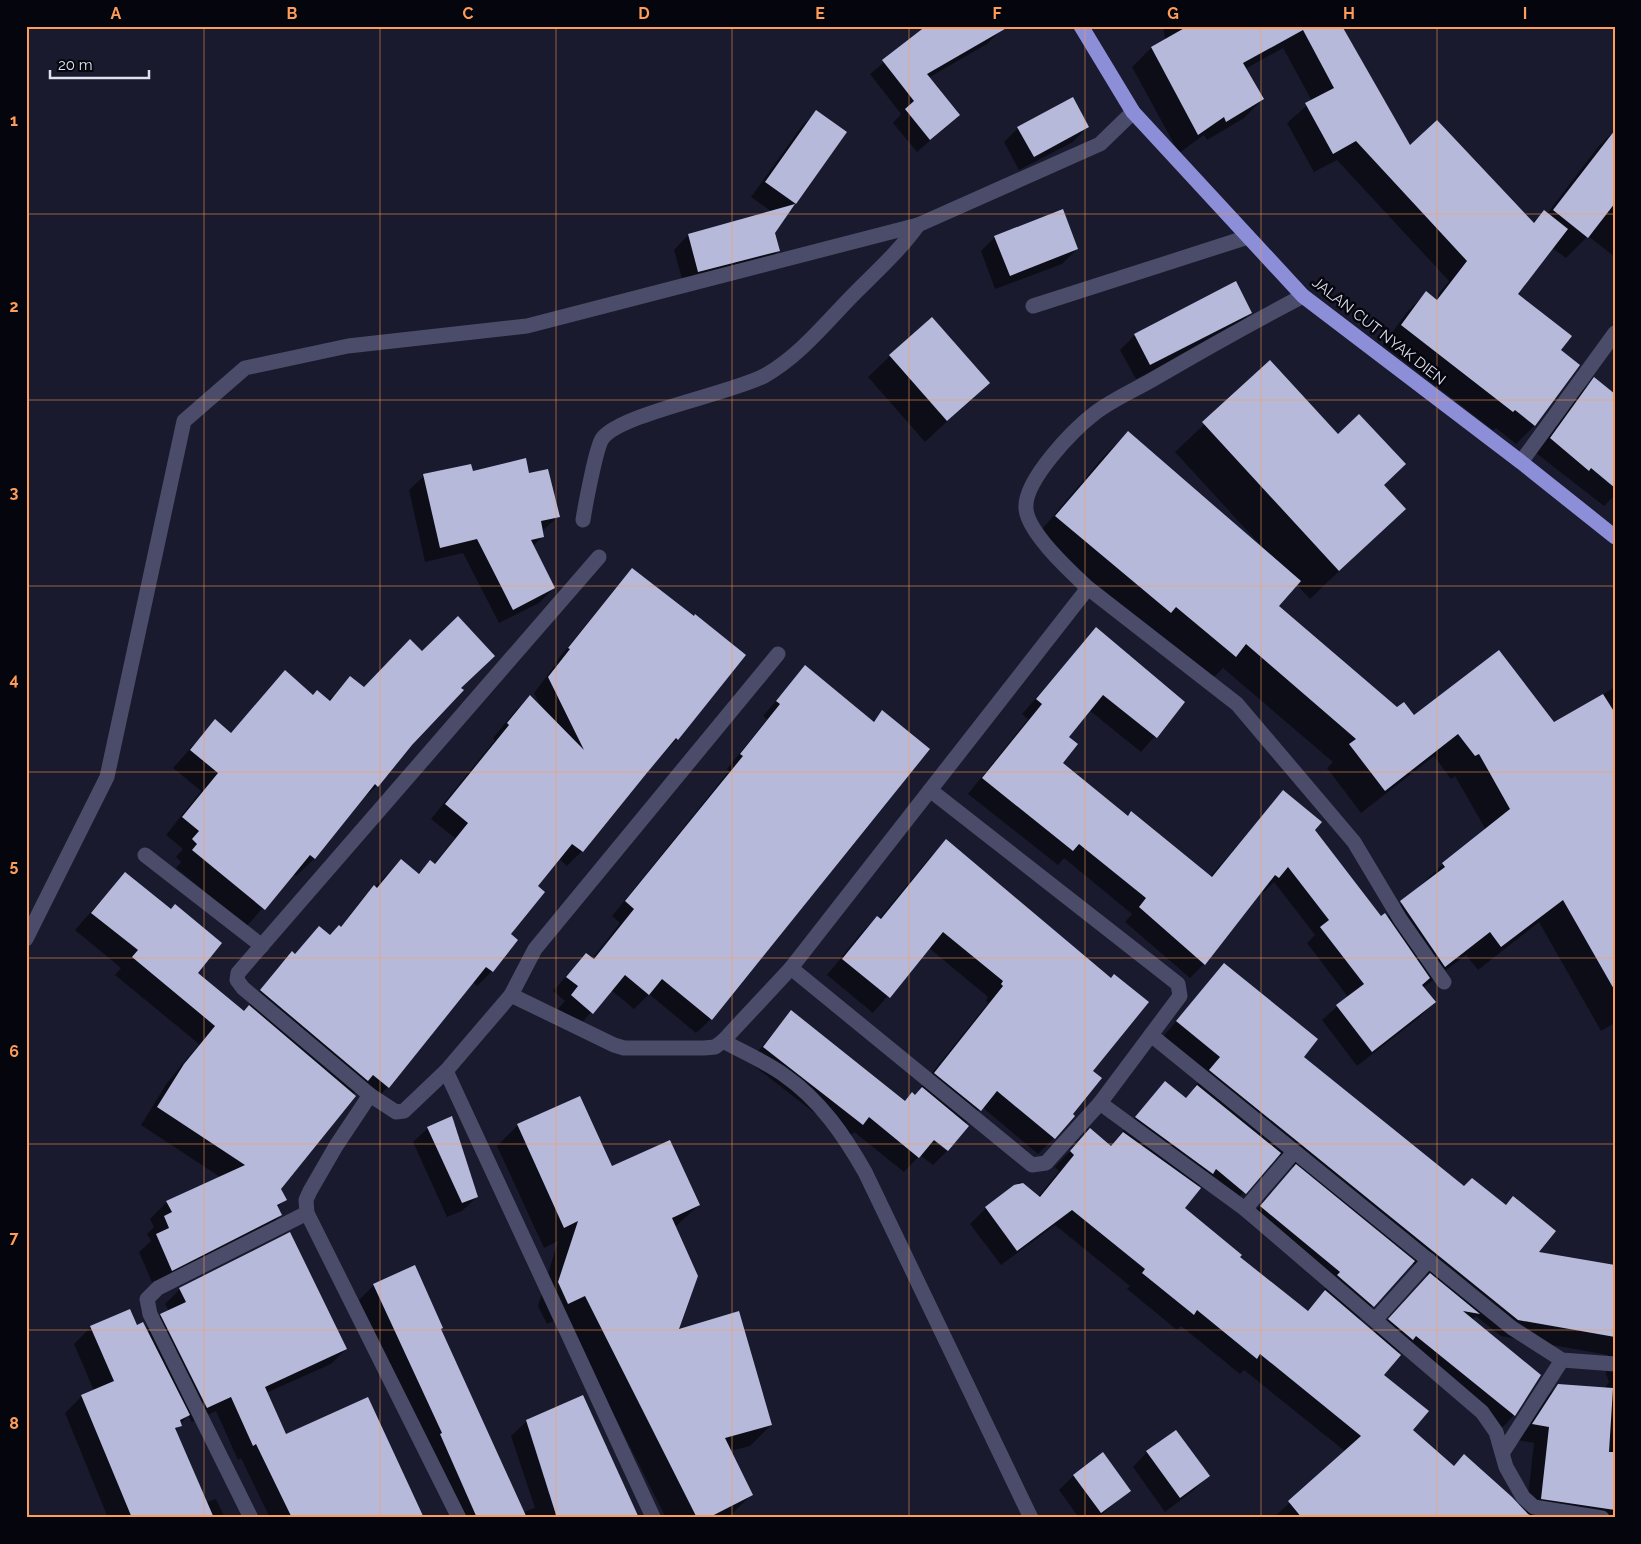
<svg xmlns="http://www.w3.org/2000/svg" width="1641" height="1544" viewBox="0 0 1641 1544" font-family="Raleway,sans-serif">
<style>
.shadow{fill:#0007;fill-rule:evenodd}
.building{fill:#b6b9da}
.lines{fill:none;stroke-linecap:round;stroke-linejoin:round}
.minor{stroke:#4a4c69;stroke-width:15}
.highway{stroke:#8c8fd7;stroke-width:15}
.grid{fill:none;stroke:#fe9c58;stroke-width:1;stroke-opacity:0.55}
.labels{text-anchor:middle;stroke-width:5;stroke-linejoin:round;paint-order:stroke}
.street-label{font-size:15px;fill:#e0e1ef;stroke:#05060d}
.neatline{fill:none;stroke:#fe9c58;stroke-width:2}
.grid-label{font-size:16px;text-anchor:middle;font-weight:bold;fill:#fe9c58}
</style>
<rect width="100%" height="100%" fill="#191a2d"/>
<g class="shadow">
<path d="M1163,26H1341L1409,147L1532,223L1544,212L1547,214L1598,147L1615,130V257L1588,236L1566,258L1552,248L1516,294L1559,350L1578,365L1534,426L1516,444L1496,428L1493,430L1383,345L1407,312L1426,293L1434,300L1449,281L1337,160L1314,172L1287,123L1312,101L1283,48L1245,69L1263,99L1244,118L1207,140L1204,135L1179,153L1132,67L1151,48L1165,40Z"/>
<path d="M923,30L1000,31L987,44L928,78L959,115L917,152L893,123L901,114L870,74Z"/>
<path d="M816,112L795,203L773,233L778,251L764,265L684,286L674,250L688,235L772,212L751,197L802,126Z"/>
<path d="M1087,127L1073,142L1019,170L1004,142L1018,128Z"/>
<path d="M995,237L1077,249L1062,264L995,289L981,251Z"/>
<path d="M1251,312L1236,327L1136,379L1120,350L1135,335Z"/>
<path d="M890,356L988,383L925,442L868,377Z"/>
<path d="M1270,362L1404,509L1310,599L1296,584L1277,606L1397,709L1414,717L1553,724L1615,687V1023L1601,1031L1539,922L1478,970L1466,955L1423,988L1434,1002L1420,1017L1357,1066L1322,1020L1348,997L1307,943L1315,935L1274,882L1264,892L1262,890L1204,964L1190,978L1125,922L1132,914L1064,858L1058,865L968,794L1028,719L1022,714L1096,629L1184,703L1141,752L1089,710L1067,737L1061,763L1127,817L1210,877L1283,792L1381,918L1387,917L1443,864L1486,830L1455,776L1451,779L1434,756L1361,813L1327,768L1333,762L1223,668L1211,680L1147,635L1033,540L1104,456L1128,432L1262,549L1263,548L1175,452Z"/>
<path d="M1594,379L1615,412V499L1613,497L1604,506L1536,453L1580,393Z"/>
<path d="M472,472L559,516L542,531L543,536L533,546L554,588L539,603L499,623L463,553L425,562L409,490L424,476Z"/>
<path d="M632,570L677,739L645,773L582,851L567,866L559,859L536,887L492,971L477,986L473,982L388,1087L374,1101L358,1089L353,1095L280,1189L285,1200L277,1208L281,1215L263,1232L154,1287L139,1252L151,1241L147,1234L154,1227L150,1219L167,1202L220,1177L141,1125L167,1083L199,1044L115,975L121,968L75,930L125,873L196,973L244,1012L277,968L292,953L294,955L319,928L330,936L340,928L360,902L401,860L418,874L430,862L433,865L455,838L431,819L495,740L493,738L516,710L531,695L539,703L534,693L556,664L555,663L618,585Z"/>
<path d="M805,667L872,722L883,712L711,1019L696,1033L649,994L634,1009L611,990L578,1027L557,1010L565,1001L553,991L586,954L592,959L620,923L612,916L729,771L727,769L767,719L763,716Z"/>
<path d="M285,672L313,696L328,701L350,678L363,689H460L377,786L359,802L314,859L296,876L293,873L247,926L176,868L181,862L176,857L183,849L166,835L201,791L173,768L215,721L230,734Z"/>
<path d="M946,841L1091,1071L1054,1138L1038,1154L982,1107L965,1124L930,1135L928,1137L947,1151L933,1165L920,1155L904,1172L854,1132L848,1139L749,1062L791,1012L904,1102L912,1094L915,1096L921,1090L919,1089L988,1003L986,1001L988,997L929,948L873,1013L827,975L861,933L877,917L879,919L930,857Z"/>
<path d="M1224,965L1302,1057L1464,1187L1505,1206L1513,1198L1536,1252L1615,1267V1518H1541L1527,1514L1532,1518H1273L1346,1452L1244,1370L1240,1374L1181,1326L1177,1330L1127,1289L1130,1286L1055,1225L1001,1265L970,1224L986,1208L1020,1182L1038,1197L1059,1171L1055,1167L1090,1130L1110,1146L1165,1082L1185,1099L1196,1088L1194,1087L1205,1073L1162,1038ZM1278,1154L1294,1168L1247,1221L1326,1287L1323,1291L1325,1292L1307,1311L1238,1257L1183,1208L1201,1183L1230,1207ZM1412,1263L1428,1276L1375,1334L1359,1320ZM1476,1316L1501,1336L1608,1355L1606,1374L1609,1382L1605,1388L1559,1385L1542,1401L1517,1440L1534,1443L1526,1514L1464,1456L1453,1467L1411,1430L1382,1376L1401,1350L1500,1430L1514,1415L1472,1320Z"/>
<path d="M518,1125L699,1205L675,1227L677,1331L771,1425L750,1446L730,1451L752,1494L731,1515L726,1518H666L564,1316L547,1324L538,1306L558,1241L544,1248L497,1146Z"/>
<path d="M428,1128L477,1197L462,1211L447,1217L413,1142Z"/>
<path d="M374,1285L440,1330L523,1512L535,1508L511,1436L527,1421L638,1518H463L359,1300Z"/>
<path d="M180,1289L346,1349L331,1364L266,1393L285,1436L423,1518H270L241,1458L238,1460L216,1411L192,1422L188,1415L175,1431L207,1502L216,1499L225,1518H108L65,1413L82,1396L94,1391L74,1344L91,1327L136,1326L146,1330L161,1315L169,1311L165,1304Z"/>
<path d="M1147,1452L1208,1476L1194,1490L1165,1512L1133,1467Z"/>
<path d="M1103,1454L1130,1490L1098,1518H1079L1059,1490L1073,1476Z"/>
</g>
<g class="building">
<path d="M926,26H1010L927,74L960,115L930,140L905,109L914,101L882,60Z"/>
<path d="M1188,26H1342L1410,145L1437,120L1534,223L1544,210L1568,229L1518,294L1572,336L1561,350L1580,365L1535,426L1515,410L1513,412L1401,325L1426,291L1437,300L1467,261L1356,141L1333,154L1305,103L1334,88L1303,30L1243,63L1264,99L1226,122L1224,117L1198,135L1151,47Z"/>
<path d="M1073,97L1089,127L1034,157L1017,127Z"/>
<path d="M816,110L847,132L796,204L765,182Z"/>
<path d="M1615,130V203L1588,238L1553,210Z"/>
<path d="M795,204L775,233L780,251L698,272L688,234Z"/>
<path d="M1063,209L1078,249L1010,276L994,236Z"/>
<path d="M1236,281L1252,313L1150,365L1134,334Z"/>
<path d="M932,317L990,383L947,421L889,355Z"/>
<path d="M1270,360L1338,434L1359,414L1406,464L1384,485L1406,509L1339,571L1202,422Z"/>
<path d="M1594,377L1615,394V488L1591,468L1589,471L1550,438Z"/>
<path d="M1128,431L1301,581L1279,606L1397,707L1404,702L1414,715L1499,650L1554,722L1603,694L1615,713V991L1563,900L1501,947L1490,932L1445,967L1400,901L1445,867L1442,863L1510,809L1479,754L1475,756L1458,734L1385,791L1349,744L1356,739L1246,644L1236,657L1176,607L1171,613L1055,516Z"/>
<path d="M526,458L529,473L548,469L560,517L541,521L544,537L531,540L555,588L513,610L477,539L440,548L423,474L471,464L473,471Z"/>
<path d="M632,568L694,616L695,614L746,655L678,740L676,738L646,774L583,852L572,844L538,886L545,892L511,934L518,940L493,972L486,967L389,1088L373,1075L368,1081L260,990L292,951L295,954L319,926L330,935L339,925L341,927L374,885L377,888L401,859L419,874L430,860L435,864L468,823L445,804L509,725L507,723L530,695L584,750L548,677L570,649L568,648Z"/>
<path d="M458,616L495,656L461,688L464,690L412,745L378,787L375,784L315,859L310,855L265,910L192,850L197,844L192,839L199,831L182,817L218,773L190,750L215,719L231,733L285,670L313,695L317,690L330,701L350,676L364,687L410,639L422,651Z"/>
<path d="M1096,627L1185,702L1157,738L1103,695L1069,737L1078,744L1063,763L1128,816L1131,811L1212,877L1283,790L1322,822L1315,830L1381,916L1385,913L1430,978L1422,985L1436,1002L1372,1052L1336,1005L1364,984L1320,927L1329,920L1288,867L1279,878L1275,875L1205,965L1139,907L1146,898L1079,844L1073,851L982,778L1042,704L1036,699Z"/>
<path d="M805,665L874,722L882,710L930,749L712,1020L662,979L649,995L625,975L593,1014L571,995L578,986L566,977L586,953L594,959L634,909L625,901L743,756L740,754L780,704L776,701Z"/>
<path d="M946,839L1111,978L1114,974L1149,1002L1093,1071L1102,1078L1073,1114L1075,1116L1055,1139L997,1091L981,1111L934,1073L1003,986L1001,984L1003,981L943,932L890,998L842,959L877,916L881,919Z"/>
<path d="M125,872L171,909L175,904L222,943L198,973L244,1011L249,1005L356,1096L281,1189L287,1200L277,1205L282,1215L172,1271L156,1234L169,1228L164,1216L172,1212L166,1201L245,1165L157,1107L184,1064L215,1026L132,957L138,950L91,913Z"/>
<path d="M1224,963L1318,1039L1304,1057L1397,1132L1464,1186L1472,1178L1506,1205L1513,1196L1556,1231L1539,1252L1615,1265V1337L1518,1320L1209,1070L1220,1057L1176,1021Z"/>
<path d="M791,1010L905,1101L912,1092L915,1095L922,1087L969,1126L948,1151L934,1140L919,1158L869,1117L863,1125L763,1047Z"/>
<path d="M1165,1081L1186,1098L1197,1085L1281,1153L1246,1194L1216,1169L1213,1174L1135,1117Z"/>
<path d="M580,1096L612,1166L670,1140L700,1205L672,1218L698,1276L679,1329L739,1311L772,1425L725,1438L753,1495L708,1518H697L585,1296L568,1304L558,1282L578,1221L564,1228L517,1124Z"/>
<path d="M452,1116L478,1197L462,1203L427,1127Z"/>
<path d="M1090,1128L1111,1146L1123,1132L1201,1188L1185,1208L1242,1255L1240,1257L1308,1311L1325,1290L1401,1355L1384,1375L1429,1411L1413,1430L1454,1466L1464,1454L1512,1497L1528,1514L1536,1518H1302L1288,1501L1361,1436L1260,1354L1257,1359L1197,1310L1194,1315L1142,1273L1145,1269L1072,1210L1017,1251L985,1207L1014,1185L1023,1183L1040,1197L1074,1155L1070,1151Z"/>
<path d="M1296,1164L1415,1261L1374,1307L1337,1275L1340,1272L1260,1206Z"/>
<path d="M290,1232L347,1349L265,1387L286,1434L368,1397L424,1518H292L256,1444L253,1446L231,1397L207,1408L160,1314L186,1302L179,1288Z"/>
<path d="M415,1265L443,1328L441,1329L527,1518H477L440,1434L442,1433L373,1284Z"/>
<path d="M1430,1273L1480,1314L1463,1311L1541,1375L1515,1416L1416,1336L1413,1340L1388,1319Z"/>
<path d="M130,1309L137,1325L143,1322L190,1415L180,1420L182,1426L175,1428L214,1518H132L81,1395L114,1381L90,1326Z"/>
<path d="M1558,1384L1613,1388L1609,1452H1615V1510L1541,1499L1549,1427L1532,1424Z"/>
<path d="M583,1395L639,1518H557L526,1420Z"/>
<path d="M1176,1430L1210,1476L1180,1498L1146,1451Z"/>
<path d="M1103,1452L1131,1491L1101,1513L1073,1475Z"/>
</g>
<g class="lines">
<g class="minor">
<path d="M1033,306L1248,237"/>
<path d="M1521,462L1615,333"/>
<path d="M583,520C585,507 596,448 602,439C619,414 730,394 764,376C800,356 827,321 856,292C878,270 900,250 918,225"/>
<path d="M1088,588L1237,704L1354,842L1400,919L1444,982"/>
<path d="M145,855L262,946"/>
<path d="M26,939L107,777L184,421L245,368L348,346L527,326L918,225L1100,144L1133,112"/>
<path d="M791,968L1032,1165L1046,1163L1100,1103L1180,996L1178,984L930,790"/>
<path d="M511,995L614,1045L624,1048H704L715,1047L723,1041L791,968L1088,588C1071,572 1028,533 1026,509C1023,481 1074,429 1095,413C1113,399 1137,389 1157,377C1205,349 1253,322 1303,296"/>
<path d="M1151,1035L1512,1328L1562,1360L1615,1364"/>
<path d="M723,1041C743,1052 766,1062 784,1075C820,1100 844,1135 865,1172L1031,1518"/>
<path d="M446,1071L653,1517"/>
<path d="M370,1095L396,1112L404,1111L446,1071L511,995L535,949L778,654"/>
<path d="M1100,1103L1245,1209L1482,1412L1496,1432L1506,1467L1523,1497L1534,1507L1602,1518"/>
<path d="M1245,1209L1294,1152"/>
<path d="M1375,1320L1429,1260"/>
<path d="M1503,1452L1562,1360"/>
<path d="M251,1518L150,1314L147,1299L158,1288L307,1213"/>
<path d="M459,1518L307,1213L306,1200L310,1191L336,1146L370,1095L243,988L237,980L238,973L599,557"/>
</g>
<path class="highway" d="M1081,26L1133,112L1303,296L1521,462L1615,537"/>
</g>
<path class="grid" d="M204,26V1518M380,26V1518M556,26V1518M732,26V1518M909,26V1518M1085,26V1518M1261,26V1518M1437,26V1518M26,214H1615M26,400H1615M26,586H1615M26,772H1615M26,958H1615M26,1144H1615M26,1330H1615"/>
<g class="labels">
<g class="street-label">
<text transform="translate(1379 331) rotate(38)" y="5">JALAN CUT NYAK DIEN</text>
</g>
</g>
<rect width="1641" height="1544" fill="none" stroke="#05060d" stroke-width="55"/>
<path d="M50 70v8h99v-8" fill="none" stroke="#e0e1ef" stroke-width="2.5"/>
<text x="58" y="70" font-size="15" fill="#e0e1ef" stroke="#05060d" stroke-width="4" paint-order="stroke">20 m</text>
<rect x="28" y="28" width="1586" height="1488" class="neatline"/>
<g class="grid-label">
<text x="116" y="19">A</text>
<text x="292" y="19">B</text>
<text x="468" y="19">C</text>
<text x="644" y="19">D</text>
<text x="820" y="19">E</text>
<text x="997" y="19">F</text>
<text x="1173" y="19">G</text>
<text x="1349" y="19">H</text>
<text x="1525" y="19">I</text>
<text x="14" y="126">1</text>
<text x="14" y="312">2</text>
<text x="14" y="498">3</text>
<text x="14" y="685">4</text>
<text x="14" y="871">5</text>
<text x="14" y="1057">6</text>
<text x="14" y="1243">7</text>
<text x="14" y="1429">8</text>
</g>
</svg>
